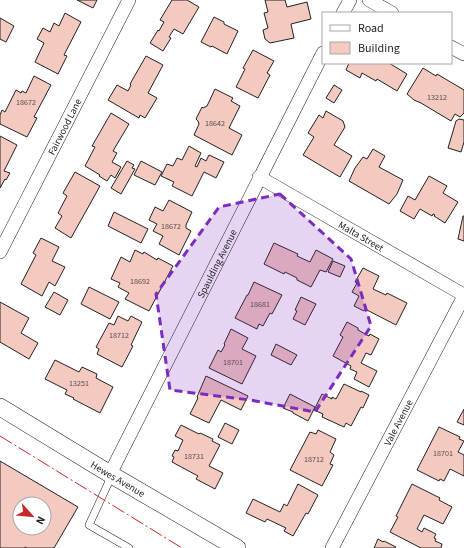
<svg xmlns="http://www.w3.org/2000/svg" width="464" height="548" viewBox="0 0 464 548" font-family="'Source Sans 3',sans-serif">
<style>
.building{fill:#f3c9c0;stroke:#222;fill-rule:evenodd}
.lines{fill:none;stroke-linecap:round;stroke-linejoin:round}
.service-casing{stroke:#222;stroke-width:8}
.minor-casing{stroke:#222;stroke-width:14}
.tertiary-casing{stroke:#222;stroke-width:18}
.service{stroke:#fff;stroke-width:7}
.minor{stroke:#fff;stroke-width:13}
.tertiary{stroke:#fff;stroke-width:17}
.power{stroke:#c62828;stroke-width:1;stroke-dasharray:14 3 2 3;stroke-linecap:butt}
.marked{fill:#7b2cbf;fill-opacity:0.2;stroke:#7b2cbf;stroke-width:3;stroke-dasharray:8 5;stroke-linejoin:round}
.labels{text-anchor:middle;stroke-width:3;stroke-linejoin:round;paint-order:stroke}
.number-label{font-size:8px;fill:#564c4a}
.street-label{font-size:10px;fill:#222;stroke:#fff}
</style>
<rect width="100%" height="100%" fill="#fff"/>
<g class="building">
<path d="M77,0H97L93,8Z"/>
<path d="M172,0H187L199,7L183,34L174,29L169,37L171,38L163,51L150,43L158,30L159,31L164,22L160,20Z"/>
<path d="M265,0H285L287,7L307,2L311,19L291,24L294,38L270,43L265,39L263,30L268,28L264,13L268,12Z"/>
<path d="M65,13L81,22L64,55L67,56L58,74L35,62L44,43L37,39L43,28L50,32L54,23L59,26Z"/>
<path d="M214,17L224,22V24L238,31L227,54L212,46L211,47L201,42Z"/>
<path d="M0,18L14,26L6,42L0,39Z"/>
<path d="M253,50L274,61L267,73L270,75L258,98L236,87L245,69L243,68Z"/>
<path d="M146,56L163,65L148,93L157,98L145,118L140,115L139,118L108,100L117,85L128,91L131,85L130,84Z"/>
<path d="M349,63H389L407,74L397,91L377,79L376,81L362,73L360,78L346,70Z"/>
<path d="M423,68L436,76L437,74L464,90V113L460,117L455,114L451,121L421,103L414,100L407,94Z"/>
<path d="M34,76L51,85L34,117L37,118L27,137L0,124V115L2,110L5,112L16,90L21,93L22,91L26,93Z"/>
<path d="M334,85L342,90L334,103L326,98Z"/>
<path d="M215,89L233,98L231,101L240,106L229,128L242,135L232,155L194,135L199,124L198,121L196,119L202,107L203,108L207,106Z"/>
<path d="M326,111L343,121L345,127L334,145L352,156L340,177L303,155L314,137L308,133L319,115L323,118Z"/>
<path d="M111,113L129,124L113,151L117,153L112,162L121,167L115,178L111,175L107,181L99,176L100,175L85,166L95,147L92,146Z"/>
<path d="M459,119L464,120V142L461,152L448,148L456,121Z"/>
<path d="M0,136L17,145L4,171L10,173L6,180L5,179L0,188Z"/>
<path d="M189,146L201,153L195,166L197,167L201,158L206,161L209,155L224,162L216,178L204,172L192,196L172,186L174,182L161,176L167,164L173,166L177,158L182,160Z"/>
<path d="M373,149L385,156L379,167L403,180L397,194L389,204L349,181L355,168L363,157L367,159Z"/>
<path d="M127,161L134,165L132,168L135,169L121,194L111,188Z"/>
<path d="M141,161L162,172L155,185L134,175Z"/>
<path d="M75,172L100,186L71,238L55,228L62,216L58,213L67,196L63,193Z"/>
<path d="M429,176L447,186L443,193L458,202L445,223L434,216L435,215L433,214L432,216L420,209L414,219L400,211L408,196L415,200Z"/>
<path d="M169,200L192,212L186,225V228L191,231L179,255L159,244L163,236L153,231L157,224L149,220L155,207L163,211Z"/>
<path d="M114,212L148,229L141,243L108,226Z"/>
<path d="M463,216H464V241L458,239Z"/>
<path d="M41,238L59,247L52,261L65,267L55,286L49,282L42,296L21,284L36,255L33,253Z"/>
<path d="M274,243L298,254L297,256L310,262L316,250L333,259L326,272L320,270L311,287L297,280V278L285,272L284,274L264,264Z"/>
<path d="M135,250L143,254L144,252L157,260L158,258L173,266L149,311L125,299L129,293L118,287L120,283L111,279L121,257L130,262Z"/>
<path d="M333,261L345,266L340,277L328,272Z"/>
<path d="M363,268L379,276L373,289L386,295L387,293L407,303L396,325L365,309L364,311L354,306L359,296L352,292L357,283L355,282Z"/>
<path d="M254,282L282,295L272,314L270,313L263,326L259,324L257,329L235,318L247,295H248Z"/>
<path d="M89,287L119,302L110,319L81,304Z"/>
<path d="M54,292L68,300L60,315L45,307Z"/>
<path d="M301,297L316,304L305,325L293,319L297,311L295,310Z"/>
<path d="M0,302L29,318L21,333L38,343L29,359L0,342Z"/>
<path d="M118,316L128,321L131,316L142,322L131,345L133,346L122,367L97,354L99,349L96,347L109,323L114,325Z"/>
<path d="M347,322L358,328V330L369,336L370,334L379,339L371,355L366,353L361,363L377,371L369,387L354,379L357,372L350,369L351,366L333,356L343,337L340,335Z"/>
<path d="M231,329L248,338L242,349L256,356L242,384L209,368L218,350L221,352L225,345L224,344Z"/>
<path d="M276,344L297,355L291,365L271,355Z"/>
<path d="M55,360L79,372L82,367L97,374L96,378L113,387L100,413L73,399L74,398L65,394L67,390L45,379Z"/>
<path d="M206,376L248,396L241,410L221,400L209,423L190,414L198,398L197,397Z"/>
<path d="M344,384L361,392V391L369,395L363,408L361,407L351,426L346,423L344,427L322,417L323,414L314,410L322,394L332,399V397L336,399Z"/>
<path d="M290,394L315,407L308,421L293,413V412L283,408Z"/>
<path d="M464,409V425L457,422Z"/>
<path d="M225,423L239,430L232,444L218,437Z"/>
<path d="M181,425L199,434L200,433L213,439L212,441L220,445L209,466L223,473L215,489L196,479L198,476L172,462L174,457L172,456L175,450L178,451L183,440L175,436Z"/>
<path d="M439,427L460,437L459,439L464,441L458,452L464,455V476L450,469L444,481L440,479L439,481L417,470Z"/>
<path d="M318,430L336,439L330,452L334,455L330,464L333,465L322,486L290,470L310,432L316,434Z"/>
<path d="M0,461L78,507L54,548H27L25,547V548H0ZM20,504H44V528H20Z"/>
<path d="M298,484L318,495L308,514L306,513L293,536L284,531L286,528L267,519L265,522L246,513L253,499L280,512L284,504L287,506Z"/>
<path d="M412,484L440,498L439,500L452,507L443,524L424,515L417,529L422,532L424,528L436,534L434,538L436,539L435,541L442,544L441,548H421L390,532L398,517L396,516Z"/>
<path d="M378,539L383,542L384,541L396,547L395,548H374Z"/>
</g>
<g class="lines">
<g class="service-casing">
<path id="service" d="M112,475L89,525L129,548"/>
</g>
<g class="minor-casing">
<g id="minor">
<path d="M369,0L392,13"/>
<path d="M343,13L350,0"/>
<path d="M451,47L464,54"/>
<path id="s1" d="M259,177L464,295"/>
<path id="s2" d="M0,252L129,0"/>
<path id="s3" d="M110,474L323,53"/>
<path id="s4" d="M332,548L464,296"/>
</g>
</g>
<g class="tertiary-casing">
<g id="tertiary">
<path id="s5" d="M0,407L110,474L237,548"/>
</g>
</g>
<use href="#service" class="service"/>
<use href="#minor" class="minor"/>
<use href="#tertiary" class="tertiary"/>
<path class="power" d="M0,436L182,548"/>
</g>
<path class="marked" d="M280,194L351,259L371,326L315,412L250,400L170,390L156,294L219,207Z"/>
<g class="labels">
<g class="number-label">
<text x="437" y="100">13212</text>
<text x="26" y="105">18672</text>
<text x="215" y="126">18642</text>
<text x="171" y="229">18672</text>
<text x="140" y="284">18692</text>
<text x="260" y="307">18681</text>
<text x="119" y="338">18712</text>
<text x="233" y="365">18701</text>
<text x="79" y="386">13251</text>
<text x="443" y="456">18701</text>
<text x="194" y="459">18731</text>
<text x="314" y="462">18712</text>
</g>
<g class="street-label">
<text dy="4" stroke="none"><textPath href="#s2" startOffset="141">Fairwood Lane</textPath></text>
<text dy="4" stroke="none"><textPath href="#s1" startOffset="118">Malta Street</textPath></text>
<text dy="4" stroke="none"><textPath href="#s3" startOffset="236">Spaulding Avenue</textPath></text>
<text dy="4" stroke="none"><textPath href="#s4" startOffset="142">Vale Avenue</textPath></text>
<text dy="4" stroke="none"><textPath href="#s5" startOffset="138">Hewes Avenue</textPath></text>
</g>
</g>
<rect x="322" y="12" width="130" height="52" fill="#ffffff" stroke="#a7a7a7"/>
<rect x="330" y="25" width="20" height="6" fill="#ffffff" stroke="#a7a7a7"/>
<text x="358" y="32" font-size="12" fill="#222222">Road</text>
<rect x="330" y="42" width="20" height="12" fill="#f3c9c0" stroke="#a7a7a7"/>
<text x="358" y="52" font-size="12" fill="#222222">Building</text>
<g transform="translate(32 516) rotate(117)"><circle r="19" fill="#ffffff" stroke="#a7a7a7"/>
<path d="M0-3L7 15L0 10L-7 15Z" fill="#c62828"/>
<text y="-6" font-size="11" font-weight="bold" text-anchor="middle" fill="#222222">N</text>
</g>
</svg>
